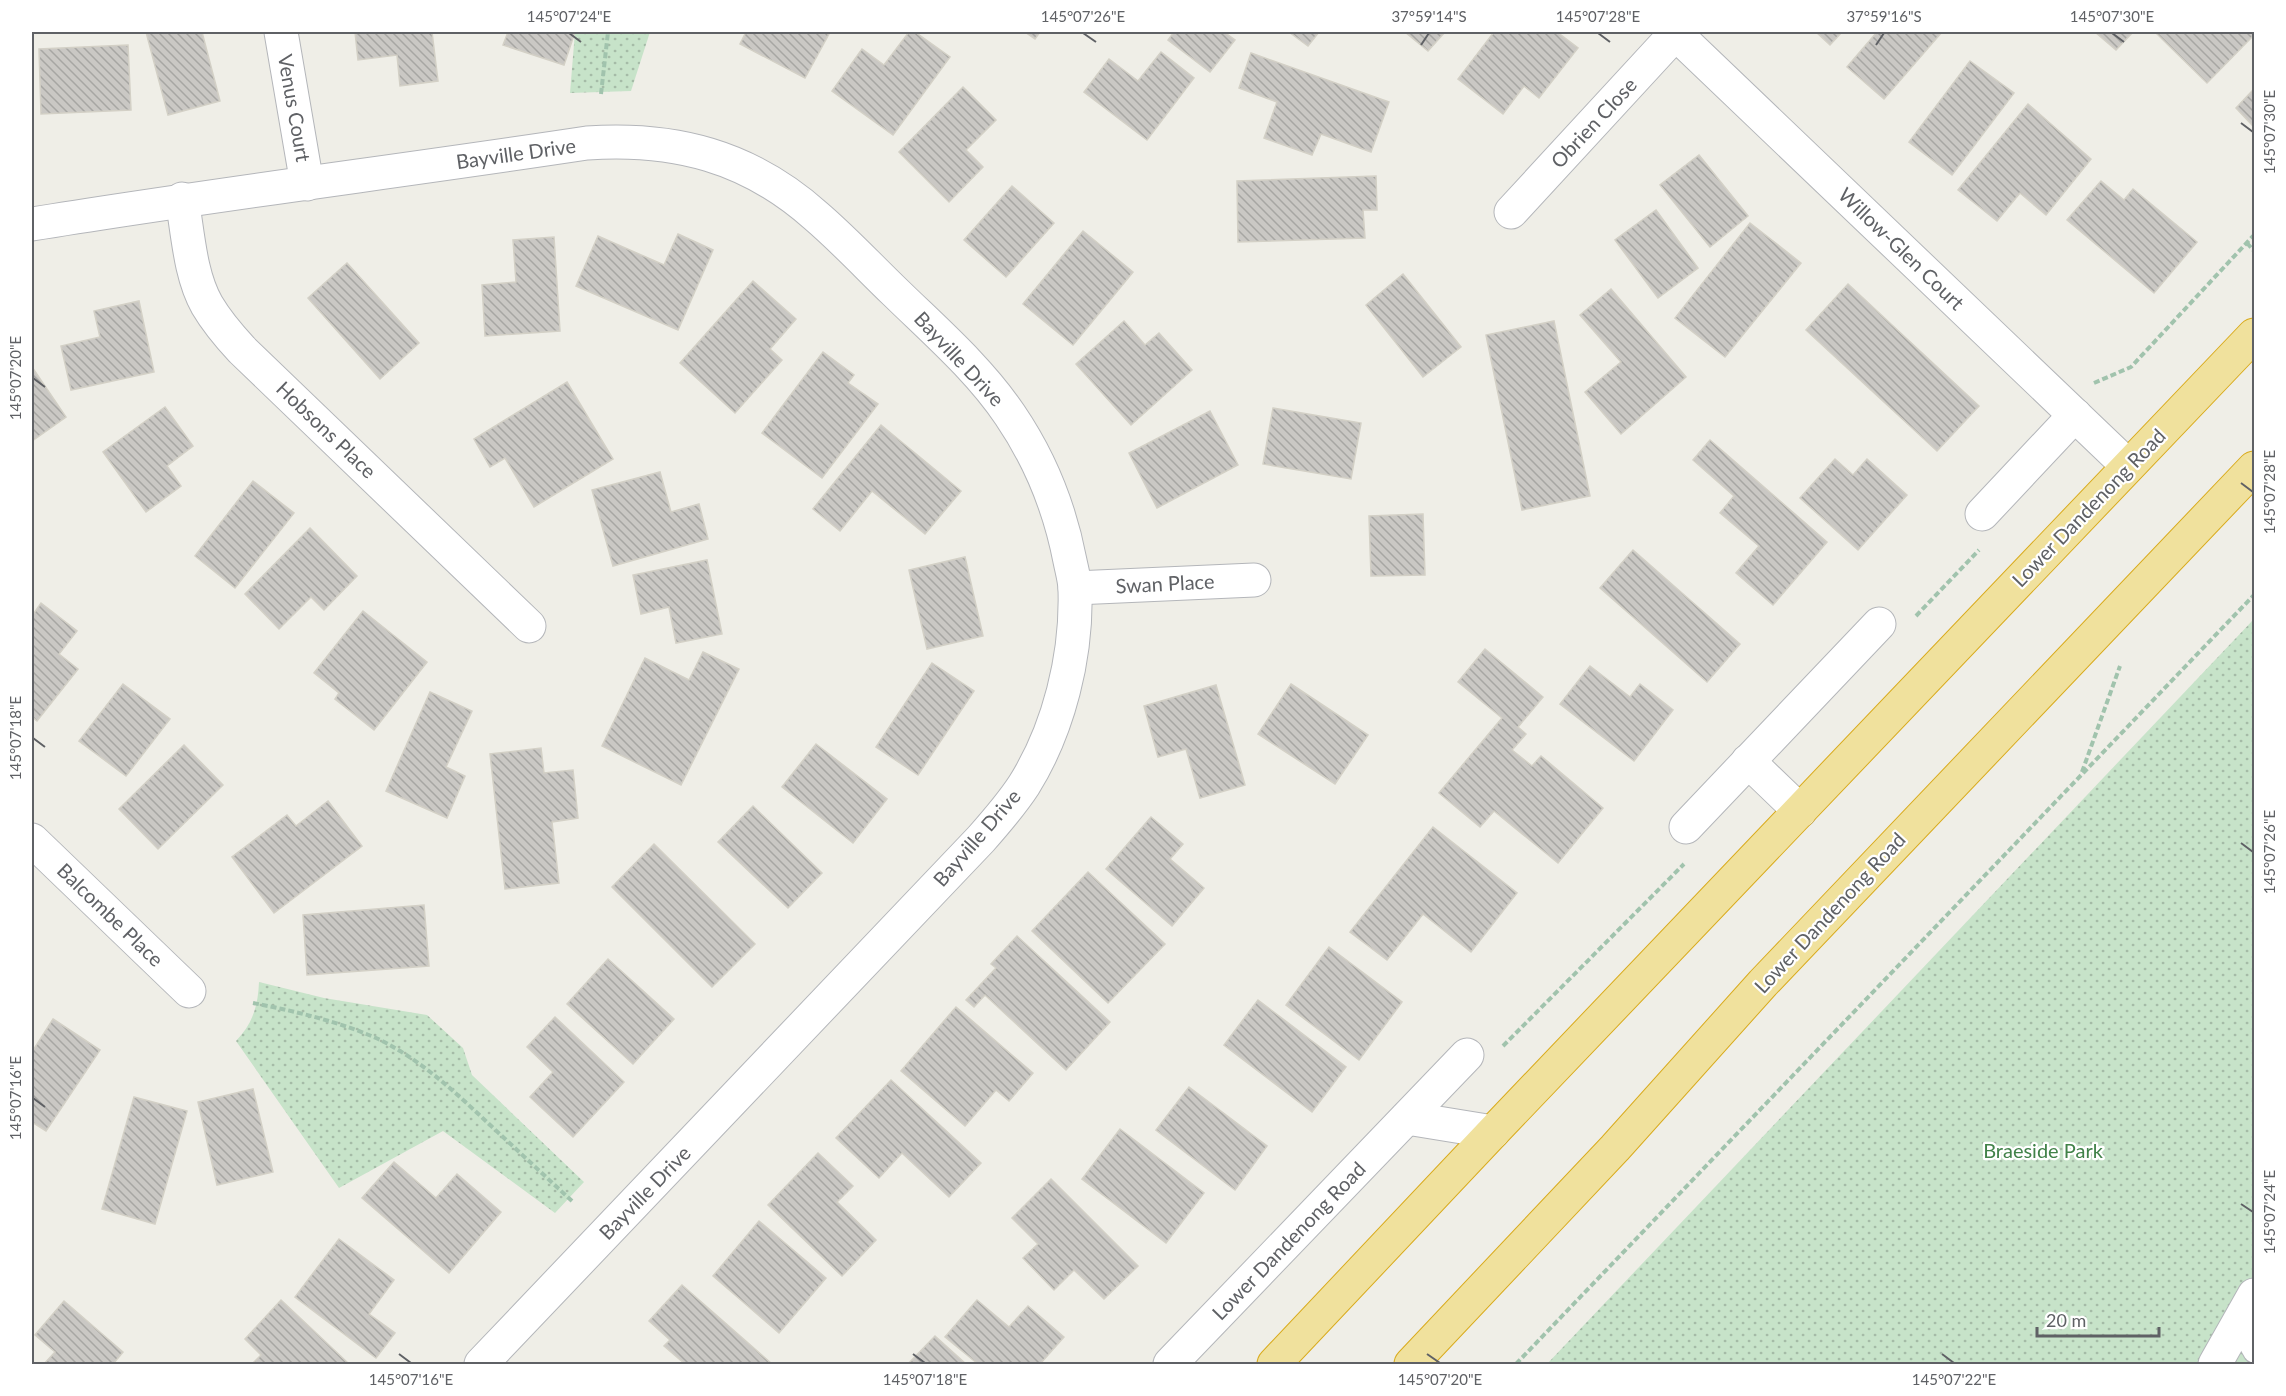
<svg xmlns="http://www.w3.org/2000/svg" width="2286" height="1396" viewBox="0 0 2286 1396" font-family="Lato,sans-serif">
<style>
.park{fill:url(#park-dots)}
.building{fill:url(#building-back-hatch);stroke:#d3d0c6;stroke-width:1.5}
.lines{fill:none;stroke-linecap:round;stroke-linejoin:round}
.lane-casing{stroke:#b4b6ba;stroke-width:23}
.street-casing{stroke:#b4b6ba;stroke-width:35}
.highway-casing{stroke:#d9ab1d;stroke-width:35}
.path{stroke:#a1c3ad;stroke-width:4;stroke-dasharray:6 3;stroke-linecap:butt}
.lane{stroke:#fff;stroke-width:21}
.street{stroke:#fff;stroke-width:33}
.highway{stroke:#f0e19d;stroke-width:33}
.ticks{fill:none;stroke:#5f6165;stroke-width:2}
.labels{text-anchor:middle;stroke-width:4.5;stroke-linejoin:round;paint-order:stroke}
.street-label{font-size:20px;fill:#5f6165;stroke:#fff}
.park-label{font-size:20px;fill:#418249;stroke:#fff}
.neatline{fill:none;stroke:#5f6165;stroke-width:2}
.ticks-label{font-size:15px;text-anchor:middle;fill:#5f6165}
</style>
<defs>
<pattern id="park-dots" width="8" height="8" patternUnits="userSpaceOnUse" patternTransform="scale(1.5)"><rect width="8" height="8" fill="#c7e3c9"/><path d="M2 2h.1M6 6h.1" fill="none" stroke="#a5bba7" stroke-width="1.8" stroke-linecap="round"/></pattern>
<pattern id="building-back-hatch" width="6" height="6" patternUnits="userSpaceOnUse" patternTransform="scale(1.5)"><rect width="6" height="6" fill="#cac8c4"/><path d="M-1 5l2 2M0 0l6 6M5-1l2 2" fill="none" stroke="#a7a6a3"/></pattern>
</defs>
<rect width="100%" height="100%" fill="#efeee7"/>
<g class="park">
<path d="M575,32H650L631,91L570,93Z"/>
<path d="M2254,619V1364H1547Z"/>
<path d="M259,982L324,998L427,1015L463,1048L472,1075L584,1182L555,1213L443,1131L339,1188L236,1041C253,1023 258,1006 259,982Z"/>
</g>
<g class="building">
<path d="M146,32H202L220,101L168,115Z"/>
<path d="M355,32H432L438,81L400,86L397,55L358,60Z"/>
<path d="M508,32H575L564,65L503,45Z"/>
<path d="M746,32H823L829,34L805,78L740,44Z"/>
<path d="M909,32H915L950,57L893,135L832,91L862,49L884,65Z"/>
<path d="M1025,32H1040L1035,39Z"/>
<path d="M1174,32H1224L1235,40L1210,72L1168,40Z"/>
<path d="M1289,32H1319L1308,46Z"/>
<path d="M1405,32H1445L1428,51Z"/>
<path d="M1494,32H1557L1578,48L1539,98L1524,86L1503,114L1458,79Z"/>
<path d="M1816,32H1842L1830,45Z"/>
<path d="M1877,32H1942L1884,99L1847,67Z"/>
<path d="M2095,32H2133L2116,50Z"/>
<path d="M2155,32H2254V35L2207,83Z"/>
<path d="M128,45L131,110L41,114L39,49Z"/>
<path d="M1161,52L1194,78L1147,140L1084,92L1109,59L1138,81Z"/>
<path d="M1251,53L1389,102L1371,152L1321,134L1312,155L1264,138L1277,102L1239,88Z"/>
<path d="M1970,61L2014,93L1952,175L1909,142Z"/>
<path d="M963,87L996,120L966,150L983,167L949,202L899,152Z"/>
<path d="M2254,89V127L2236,108Z"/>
<path d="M2028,104L2091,159L2046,215L2020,193L1997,221L1958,190Z"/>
<path d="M1699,155L1748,216L1710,247L1660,185Z"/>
<path d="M1376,176L1377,210H1363L1365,238L1238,242L1237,181Z"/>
<path d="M2101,181L2124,200L2133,189L2197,242L2154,293L2067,220Z"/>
<path d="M1012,186L1054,223L1006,277L964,240Z"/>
<path d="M1656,210L1698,268L1658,298L1615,240Z"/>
<path d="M1750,223L1801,263L1725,357L1675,318Z"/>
<path d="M1083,231L1133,272L1073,345L1023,304Z"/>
<path d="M678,234L713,250L678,330L576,286L598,236L664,265Z"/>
<path d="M554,237L560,331L485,336L482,285L516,282L513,240Z"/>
<path d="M347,263L419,343L380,379L308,298Z"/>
<path d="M1403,274L1461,347L1423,377L1366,305Z"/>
<path d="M753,281L796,319L770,349L782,360L735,413L680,363Z"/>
<path d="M1848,284L1979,406L1937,451L1806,330Z"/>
<path d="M1611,289L1686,377L1621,434L1585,392L1621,362L1580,315Z"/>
<path d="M139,301L154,372L71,390L61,346L100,337L94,311Z"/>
<path d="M1124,321L1145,345L1159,333L1192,370L1131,425L1076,364Z"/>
<path d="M1554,321L1590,496L1522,510L1486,335Z"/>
<path d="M823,352L854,375L848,383L878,404L822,478L762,433Z"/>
<path d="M32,367L66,417L32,441Z"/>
<path d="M567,382L613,459L534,507L505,458L490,467L474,439Z"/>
<path d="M165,407L193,446L167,466L181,486L146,512L103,452Z"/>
<path d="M1273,408L1361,423L1351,479L1263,464Z"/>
<path d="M1210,411L1238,465L1157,508L1129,453Z"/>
<path d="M881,425L961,491L925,534L872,491L840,531L813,509Z"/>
<path d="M1710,440L1827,542L1773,605L1736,573L1759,546L1720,513L1734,496L1693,460Z"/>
<path d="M1835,459L1853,475L1867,459L1907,495L1858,550L1800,498Z"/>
<path d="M660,472L671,512L699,504L708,539L613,566L592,490Z"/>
<path d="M253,481L294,513L235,588L195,556Z"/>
<path d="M1423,514L1425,575L1371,576L1369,516Z"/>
<path d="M310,528L357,576L324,610L311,597L279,629L245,594Z"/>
<path d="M1633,550L1740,644L1707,682L1600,588Z"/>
<path d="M965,557L983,636L927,649L909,570Z"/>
<path d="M707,560L722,634L676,643L669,607L641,614L633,575Z"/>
<path d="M41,603L77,631L59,654L78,669L37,721L32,717V616Z"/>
<path d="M363,611L427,662L374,730L335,699L339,693L314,673Z"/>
<path d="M1485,649L1543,697L1518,727L1526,734L1512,750L1532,766L1541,756L1603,808L1558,863L1494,811L1480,827L1439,793L1502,718L1458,682Z"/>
<path d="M703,652L739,669L681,785L602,746L645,658L689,680Z"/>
<path d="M932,663L974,691L918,775L876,747Z"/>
<path d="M1590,666L1630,697L1640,684L1673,710L1634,761L1560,704Z"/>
<path d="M123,684L170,719L126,776L79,741Z"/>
<path d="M1291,684L1368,735L1335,784L1258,734Z"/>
<path d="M1216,685L1245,785L1200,798L1186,749L1158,757L1144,706Z"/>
<path d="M430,692L472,711L446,767L465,776L447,818L386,791Z"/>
<path d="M816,744L887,799L853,843L782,787Z"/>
<path d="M184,745L223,785L158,849L119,809Z"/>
<path d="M541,748L544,773L573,770L578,818L552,822L559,883L505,889L490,754Z"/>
<path d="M328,801L362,846L274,913L232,857L287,815L296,826Z"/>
<path d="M753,806L822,873L788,908L718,842Z"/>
<path d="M1151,817L1183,844L1170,859L1204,888L1172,926L1106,869Z"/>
<path d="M1433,827L1517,893L1471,952L1423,914L1387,960L1350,932Z"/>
<path d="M654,844L755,944L712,987L612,887Z"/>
<path d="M1088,872L1165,944L1108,1003L1032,931Z"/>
<path d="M424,905L429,966L307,975L303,915Z"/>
<path d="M1017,936L1110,1022L1066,1070L985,995L974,1007L966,1000L996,968L991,964Z"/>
<path d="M1329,947L1402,1002L1359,1060L1286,1005Z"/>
<path d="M608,959L674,1019L633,1064L567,1004Z"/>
<path d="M1258,1000L1346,1067L1312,1112L1224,1045Z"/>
<path d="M956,1007L1033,1073L1009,1101L996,1090L965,1126L901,1071Z"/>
<path d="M555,1017L624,1082L573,1137L530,1097L553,1072L527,1047Z"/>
<path d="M53,1019L100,1050L46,1131L32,1122V1052Z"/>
<path d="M891,1080L981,1163L949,1197L902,1153L879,1178L836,1138Z"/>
<path d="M1189,1087L1267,1146L1235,1190L1156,1130Z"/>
<path d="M253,1089L273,1172L217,1185L198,1102Z"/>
<path d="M134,1097L187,1111L155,1224L102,1209Z"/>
<path d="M1120,1129L1204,1193L1166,1243L1082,1179Z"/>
<path d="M818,1153L853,1186L837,1202L876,1240L842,1276L768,1205Z"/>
<path d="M394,1162L436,1198L457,1174L501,1212L449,1273L362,1198Z"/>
<path d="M1051,1179L1138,1266L1104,1299L1074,1270L1054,1290L1023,1258L1038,1244L1012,1218Z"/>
<path d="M759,1221L826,1278L779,1333L713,1276Z"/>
<path d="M339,1239L394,1280L369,1314L395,1333L376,1358L295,1297Z"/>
<path d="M682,1285L772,1364H685L664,1346L670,1340L649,1321Z"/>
<path d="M281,1300L349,1364H252L261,1355L245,1339Z"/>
<path d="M977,1300L1009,1327L1028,1306L1064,1337L1040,1364H978L945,1337Z"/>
<path d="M64,1301L123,1352L113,1364H44L55,1352L35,1335Z"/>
<path d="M935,1336L966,1364H908Z"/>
</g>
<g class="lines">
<g class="lane-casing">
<path id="lane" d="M2238,1324L2254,1352"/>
</g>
<g class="street-casing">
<g id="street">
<path d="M281,32L307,184"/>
<path d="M1674,32L2128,466"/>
<path d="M182,199C188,234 190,275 207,305C217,322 229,336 242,350L529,626"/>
<path d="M1511,212L1676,33"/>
<path d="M32,224C216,194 402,171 587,143C674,137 749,156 816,216C844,240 869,267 895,292C935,331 979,369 1010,415C1040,459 1060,509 1070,561C1072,571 1075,581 1075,590C1077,656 1059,729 1024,785C1011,805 996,822 981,839L481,1364"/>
<path d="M1982,514L2075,415"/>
<path d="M1075,588L1254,580"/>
<path d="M1748,761L1800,811"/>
<path d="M1686,827L1879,624"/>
<path d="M32,840L189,991"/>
<path d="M1407,1118L1493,1132"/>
<path d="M1170,1364L1467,1055"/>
<path d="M2215,1364L2254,1295"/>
</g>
</g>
<g class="highway-casing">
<g id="highway">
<path d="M1274,1364L1493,1132L2254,335"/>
<path d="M1411,1364L1615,1148L1763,983L2254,468"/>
</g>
</g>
<g class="path">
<path d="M601,94L608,32"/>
<path d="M2247,243L2254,251"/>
<path d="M2094,383L2131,367L2254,235"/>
<path d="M1916,616L1979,550"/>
<path d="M2082,772L2120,666"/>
<path d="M253,1003C294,1011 337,1021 376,1038C419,1058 455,1092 489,1124C517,1150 545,1176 573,1202"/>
<path d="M1503,1046L1684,864"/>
<path d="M1516,1364L2254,595"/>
</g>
<use href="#lane" class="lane"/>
<use href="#street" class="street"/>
<use href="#highway" class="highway"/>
</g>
<path class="ticks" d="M569,33L581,42M1083,33L1096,42M1598,33L1610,42M2112,33L2124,42M1421,45L1429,33M1876,45L1884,33M2241,123L2253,132M33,378L45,387M2241,483L2253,492M33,738L45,747M2241,843L2253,852M33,1098L45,1107M2241,1204L2253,1212M399,1354L411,1363M913,1354L925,1363M1427,1354L1440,1363M1942,1354L1954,1363"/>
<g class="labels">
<g class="street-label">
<text transform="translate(294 108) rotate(80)" y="7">Venus Court</text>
<text transform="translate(1594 123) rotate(-47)" y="7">Obrien Close</text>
<text transform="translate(516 154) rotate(-8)" y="7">Bayville Drive</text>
<text transform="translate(1901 249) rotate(44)" y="7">Willow-Glen Court</text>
<text transform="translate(959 359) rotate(47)" y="7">Bayville Drive</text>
<text transform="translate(326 430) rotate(44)" y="7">Hobsons Place</text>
<text transform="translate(2089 508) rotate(-46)" y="7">Lower Dandenong Road</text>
<text transform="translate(1165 584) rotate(-3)" y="7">Swan Place</text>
<text transform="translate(977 838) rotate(-49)" y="7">Bayville Drive</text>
<text transform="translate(1830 913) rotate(-47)" y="7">Lower Dandenong Road</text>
<text transform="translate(110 915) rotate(44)" y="7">Balcombe Place</text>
<text transform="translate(645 1193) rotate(-46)" y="7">Bayville Drive</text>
<text transform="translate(1289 1241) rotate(-46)" y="7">Lower Dandenong Road</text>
</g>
<g class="park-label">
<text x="2043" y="1158">Braeside Park</text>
</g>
</g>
<rect width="2286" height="1396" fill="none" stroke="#ffffff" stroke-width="66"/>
<path d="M2037 1327v9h122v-9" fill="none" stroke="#5f6165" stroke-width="3"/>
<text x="2046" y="1327" font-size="18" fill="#5f6165" stroke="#ffffff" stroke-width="4.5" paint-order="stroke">20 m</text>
<rect x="33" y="33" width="2220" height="1330" class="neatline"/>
<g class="ticks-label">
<text x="569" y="22">145°07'24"E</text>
<text x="1083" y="22">145°07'26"E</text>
<text x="1429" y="22">37°59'14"S</text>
<text x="1598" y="22">145°07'28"E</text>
<text x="1884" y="22">37°59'16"S</text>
<text x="2112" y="22">145°07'30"E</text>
<text transform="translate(2270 132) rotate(-90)" y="5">145°07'30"E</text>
<text transform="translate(16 378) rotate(-90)" y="5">145°07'20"E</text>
<text transform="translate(2270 492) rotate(-90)" y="5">145°07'28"E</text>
<text transform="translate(16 738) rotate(-90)" y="5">145°07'18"E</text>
<text transform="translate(2270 852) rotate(-90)" y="5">145°07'26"E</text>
<text transform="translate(16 1098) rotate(-90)" y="5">145°07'16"E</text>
<text transform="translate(2270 1212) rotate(-90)" y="5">145°07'24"E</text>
<text x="411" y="1385">145°07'16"E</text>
<text x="925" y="1385">145°07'18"E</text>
<text x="1440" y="1385">145°07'20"E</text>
<text x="1954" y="1385">145°07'22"E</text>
</g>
</svg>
